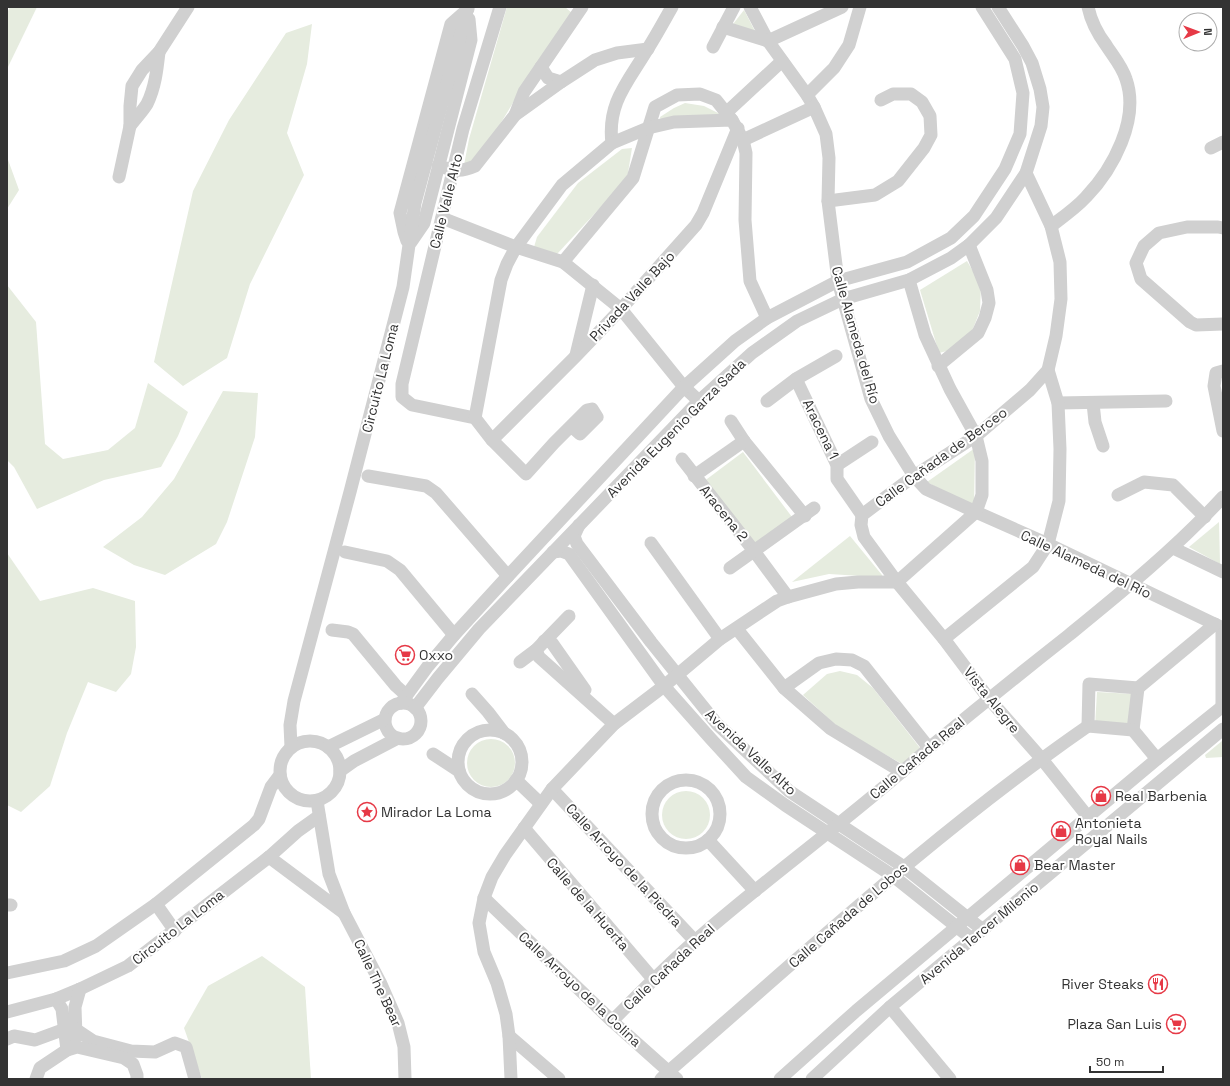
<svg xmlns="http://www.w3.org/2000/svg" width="1230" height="1086" viewBox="0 0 1230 1086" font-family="'Space Grotesk',sans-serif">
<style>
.green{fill:#e6ecdf}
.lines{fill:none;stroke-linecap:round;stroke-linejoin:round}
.minor{stroke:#d0d0d0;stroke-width:13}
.labels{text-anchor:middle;stroke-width:4;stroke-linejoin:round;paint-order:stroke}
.street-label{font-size:14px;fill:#333;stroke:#fff}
.poi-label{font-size:14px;fill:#333;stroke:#fff;text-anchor:start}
</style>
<rect width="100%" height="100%" fill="#fff"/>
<g class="green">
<path d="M10,7H37L7,69V13Z"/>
<path d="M507,7H565L572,13L522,88L482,154L471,166L464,165L469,139Z"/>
<path d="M744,10L757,35L730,28Z"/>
<path d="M312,24L307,64L287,133L304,175L250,284L227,358L183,386L154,362L193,191L229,120L286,33Z"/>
<path d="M685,103L704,106L722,115L661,122L660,117L674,108Z"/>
<path d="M632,148L627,179L557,254L534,247L537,237L578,183L622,149Z"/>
<path d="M7,157L19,190L7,209Z"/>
<path d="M967,261L981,285L980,311L972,331L947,351L939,353L920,290Z"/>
<path d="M7,285L36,322L45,444L63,459L108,450L135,428L148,383L188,412L178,436L161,467L104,480L37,509L14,467L7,460Z"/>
<path d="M223,391L258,393L255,437L227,522L216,544L165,575L134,565L103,547L142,517L174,479Z"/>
<path d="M975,448L974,508L927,482Z"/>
<path d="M743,452L792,517L758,548L703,482Z"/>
<path d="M1219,522L1220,564L1189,547Z"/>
<path d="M850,536L882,575V579L861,576L829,574L792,582Z"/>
<path d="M7,553L40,601L93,588L135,601L136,647L131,674L116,692L88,682L67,733L50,786L21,812L7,805Z"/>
<path d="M840,671L857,675L873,688L920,748L904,765L840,729L803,695L827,674Z"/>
<path d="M1097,692L1133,694L1131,728L1095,726Z"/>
<circle cx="491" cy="763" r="24"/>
<path d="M1222,741L1223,743V757L1206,758L1205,755Z"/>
<circle cx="686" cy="815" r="24"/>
<path d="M262,956L305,987L311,1079H202L184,1028L208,986Z"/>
</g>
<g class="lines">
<g class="minor">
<path d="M500,7L463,129L402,384V397L412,405L475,418L492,440L526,474L554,443L587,410L592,409L597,417L580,434L571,426"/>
<path d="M750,7L768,41L807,95L814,107L826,134L829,158L828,201L838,281L871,399L889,436L914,476L926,489L976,512L1048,544L1223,628"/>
<path d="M723,27L768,41L842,7"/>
<path d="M713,47L734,7"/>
<path d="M541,67L548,78L561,82"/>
<path d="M807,95L834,68L849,45L860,7"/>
<path d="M727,112L782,61"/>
<path d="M515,115L524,92L582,7"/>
<path d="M130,126C135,119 142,112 147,104C155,88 157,70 159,52"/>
<path d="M743,140L814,107"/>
<path d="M612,143C607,103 628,82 647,50C656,36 664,21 672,7"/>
<path d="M1211,148L1223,142"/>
<path d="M438,166C454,170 459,173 475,166L515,115L561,82L595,60L617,53L648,49"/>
<path d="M1026,173L1051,226L1060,262L1061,299L1056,336L1048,370L1030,390L976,436L914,476L862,515L861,525L864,537L897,582L944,639L989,699L1041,758L1088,817"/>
<path d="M119,177L130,126V106L132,86L142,70L159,52L188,7"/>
<path d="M828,201L875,195L898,181L924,148L931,135L930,116L922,102L911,94H893L881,100"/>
<path d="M442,218L516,247L563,262L621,309L684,387L699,401"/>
<path d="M1051,226C1063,217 1076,208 1086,197C1113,169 1140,119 1126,79C1122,66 1113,56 1106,45C1097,33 1091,21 1088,7"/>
<path d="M1223,228L1218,227H1187L1159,233L1144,246L1136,263L1141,279L1190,322L1196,325L1223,324"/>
<path d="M407,241L404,232L400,213L451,24L468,9"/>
<path d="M411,242L424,223L471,40L469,19"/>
<path d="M563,262L633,178L655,107L677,95L700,94L716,100L732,120"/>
<path d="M576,355L593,285"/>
<path d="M938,366L978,333L985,318L989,303L987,290L969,245"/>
<path d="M1223,371L1216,373L1214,386L1223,431"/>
<path d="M796,379L837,465V479L862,515"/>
<path d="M767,401L796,379L836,356"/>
<path d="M1058,403L1166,401"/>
<path d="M1093,403L1095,422L1103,446"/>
<path d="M475,418L501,280L507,264L516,247L562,185L612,143L648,128L674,122L732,120L743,140L746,153L745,220L750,281L767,318"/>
<path d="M731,421L744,441L805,516"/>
<path d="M492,440L576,356L621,309L696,225L703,213L738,128"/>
<path d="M682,459L754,551L788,597"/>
<path d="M837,465L872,442"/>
<path d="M368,476L426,486L436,493L508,576"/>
<path d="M694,476L744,441"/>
<path d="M1118,495L1144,482L1173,485L1205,517"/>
<path d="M579,525L574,536L577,544L651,642L717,724L789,791L904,867L983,930"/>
<path d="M651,543L720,639"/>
<path d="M1173,548L1223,572"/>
<path d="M345,552L387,561L400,570L454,635"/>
<path d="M553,552L561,551L569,554L664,686L711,739L746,777L785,805L893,876L972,939"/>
<path d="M730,568L814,508"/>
<path d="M897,582L976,512L982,495V461L976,436L950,389L925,335L909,280"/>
<path d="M1222,627V706"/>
<path d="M737,629L784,688L831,729L902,772"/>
<path d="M332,630L348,632L353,634L396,686L406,695"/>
<path d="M944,639L1033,567L1048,544L1059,501L1060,449L1058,403L1048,370"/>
<path d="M544,641H548L552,643L585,690"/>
<path d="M536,650L539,657L614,724"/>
<path d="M520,662L536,650L569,616"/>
<path d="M1089,684L1138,688L1133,730L1088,726Z"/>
<path d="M784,688L819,663L836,659L852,660L864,666L929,748"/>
<path d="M1138,688L1215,624"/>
<path d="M472,694L488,712L504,733"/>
<path d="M401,703L428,666L454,635L508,576L684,387L735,341L767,318L838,281L907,262L951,238L974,216L1005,169L1020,134L1023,93L1015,59L982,7"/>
<circle cx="403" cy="721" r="18"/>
<path d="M415,708L438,678L479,629L699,401L752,353L797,321L843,299L909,280L951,258L969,245L996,218L1026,173L1041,126L1043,107L1040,89L1032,63L1023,46L998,7"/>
<path d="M1133,730L1157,759"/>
<circle cx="490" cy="762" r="32"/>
<circle cx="310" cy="771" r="30"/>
<path d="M291,747L290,725L294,701L350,492L403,287L415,203L468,7"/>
<path d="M328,747L385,719"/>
<path d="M433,754L459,771"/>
<path d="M340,771L354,761L398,738"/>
<path d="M516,780L541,804"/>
<circle cx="686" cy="814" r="34"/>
<path d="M552,789L695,941"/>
<path d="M317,801L329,874L344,913L381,984L398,1023L404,1047L405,1079"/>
<path d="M524,828L653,979"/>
<path d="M708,840L755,891"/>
<path d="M269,857L344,913"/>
<path d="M484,898L612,1021L677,1079"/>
<path d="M156,904L175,931"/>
<path d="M7,905H11"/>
<path d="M7,973L64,961L96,946L156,904L254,825L259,819L271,787L280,775"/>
<path d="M56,999L62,1009L67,1050"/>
<path d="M890,1007L950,1079"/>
<path d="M7,1012L56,999L80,989L128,966L269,857L298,831L319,816"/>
<path d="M612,1021C639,994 666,966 695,941C771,874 854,816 929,748C975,710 1022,672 1069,635C1123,591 1176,548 1223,497"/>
<path d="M509,1036L559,1079"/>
<path d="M76,1037L75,1007L80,989"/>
<path d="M7,1039L14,1036L35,1040L65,1029H75L93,1041L131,1051L155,1052L175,1043L186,1047L195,1079"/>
<path d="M36,1079L40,1068L67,1050L77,1047L124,1058L133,1064L137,1075V1079"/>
<path d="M511,1079L509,1036L506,1014L497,983L484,952L479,923L484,898L492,877L505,855L552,789L614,724L664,686L720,639L777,601L788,597L836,584L858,582H897"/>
<path d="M661,1079L669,1071C805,953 939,829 1088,726"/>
<path d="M780,1079L856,1011L1157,759L1223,706"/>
<path d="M812,1079L890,1007L1223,729"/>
</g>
</g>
<defs>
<g id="supermarket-ring" transform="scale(1)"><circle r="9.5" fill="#fff" stroke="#e63946" stroke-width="1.5"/><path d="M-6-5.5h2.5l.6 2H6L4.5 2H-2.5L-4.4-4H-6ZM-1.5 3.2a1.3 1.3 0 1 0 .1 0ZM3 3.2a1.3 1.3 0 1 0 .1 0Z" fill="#e63946"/></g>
<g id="shop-ring" transform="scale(1)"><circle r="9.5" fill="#fff" stroke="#e63946" stroke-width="1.5"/><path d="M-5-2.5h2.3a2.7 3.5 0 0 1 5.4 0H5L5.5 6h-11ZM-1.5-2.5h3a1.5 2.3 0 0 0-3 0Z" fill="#e63946"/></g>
<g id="sight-ring" transform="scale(1)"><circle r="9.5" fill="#fff" stroke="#e63946" stroke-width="1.5"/><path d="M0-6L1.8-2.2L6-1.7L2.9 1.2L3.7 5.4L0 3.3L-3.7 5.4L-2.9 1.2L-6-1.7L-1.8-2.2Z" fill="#e63946"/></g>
<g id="restaurant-ring" transform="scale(1)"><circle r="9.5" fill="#fff" stroke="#e63946" stroke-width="1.5"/><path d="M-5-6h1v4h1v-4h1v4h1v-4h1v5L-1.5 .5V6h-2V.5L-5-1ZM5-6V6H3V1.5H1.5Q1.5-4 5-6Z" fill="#e63946"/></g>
</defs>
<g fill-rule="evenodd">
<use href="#supermarket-ring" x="405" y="655"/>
<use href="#shop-ring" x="1101" y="796"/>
<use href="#sight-ring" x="367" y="812"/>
<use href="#shop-ring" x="1061" y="831"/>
<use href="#shop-ring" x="1020" y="865"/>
<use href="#restaurant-ring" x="1158" y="984"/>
<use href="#supermarket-ring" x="1176" y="1024"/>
</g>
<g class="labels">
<g class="street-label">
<text transform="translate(446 201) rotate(-76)" y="5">Calle Valle Alto</text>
<text transform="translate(632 296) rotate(-47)" y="5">Privada Valle Bajo</text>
<text transform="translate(856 335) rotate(74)" y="5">Calle Alameda del Río</text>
<text transform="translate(380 378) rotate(-76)" y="5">Circuito La Loma</text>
<text transform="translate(676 428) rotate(-45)" y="5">Avenida Eugenio Garza Sada</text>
<text transform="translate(821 429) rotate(64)" y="5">Aracena 1</text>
<text transform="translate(941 457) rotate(-36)" y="5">Calle Cañada de Berceo</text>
<text transform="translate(724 513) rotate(51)" y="5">Aracena 2</text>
<text transform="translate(1086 564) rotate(25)" y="5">Calle Alameda del Río</text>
<text transform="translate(992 700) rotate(51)" y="5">Vista Alegre</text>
<text transform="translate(751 752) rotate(43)" y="5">Avenida Valle Alto</text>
<text transform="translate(917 758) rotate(-40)" y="5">Calle Cañada Real</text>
<text transform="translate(624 865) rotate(47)" y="5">Calle Arroyo de la Piedra</text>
<text transform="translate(588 904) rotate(49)" y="5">Calle de la Huerta</text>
<text transform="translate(848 915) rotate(-41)" y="5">Calle Cañada de Lobos</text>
<text transform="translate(178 927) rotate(-38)" y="5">Circuito La Loma</text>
<text transform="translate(979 933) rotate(-40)" y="5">Avenida Tercer Milenio</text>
<text transform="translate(669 967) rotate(-43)" y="5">Calle Cañada Real</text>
<text transform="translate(378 983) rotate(65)" y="5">Calle The Bear</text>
<text transform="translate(580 989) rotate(43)" y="5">Calle Arroyo de la Colina</text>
</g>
<g class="poi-label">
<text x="419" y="660">Oxxo</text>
<text x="1115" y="801">Real Barbenia</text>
<text x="381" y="817">Mirador La Loma</text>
<text x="1075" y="828">Antonieta<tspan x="1075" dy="16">Royal Nails</tspan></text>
<text x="1034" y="870">Bear Master</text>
<text x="1144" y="989" text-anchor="end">River Steaks</text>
<text x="1162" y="1029" text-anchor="end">Plaza San Luis</text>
</g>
</g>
<rect width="1230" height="1086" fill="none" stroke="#333333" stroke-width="16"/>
<g transform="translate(1198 32) rotate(89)"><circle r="19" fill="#ffffff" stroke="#adadad"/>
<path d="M0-3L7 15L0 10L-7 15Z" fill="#e63946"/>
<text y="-6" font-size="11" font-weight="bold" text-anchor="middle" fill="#333333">N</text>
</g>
<path d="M1090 1066v6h73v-6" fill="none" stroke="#333333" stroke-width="2"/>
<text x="1096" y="1066" font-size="12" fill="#333333" stroke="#ffffff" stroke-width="3" paint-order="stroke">50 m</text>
</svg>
